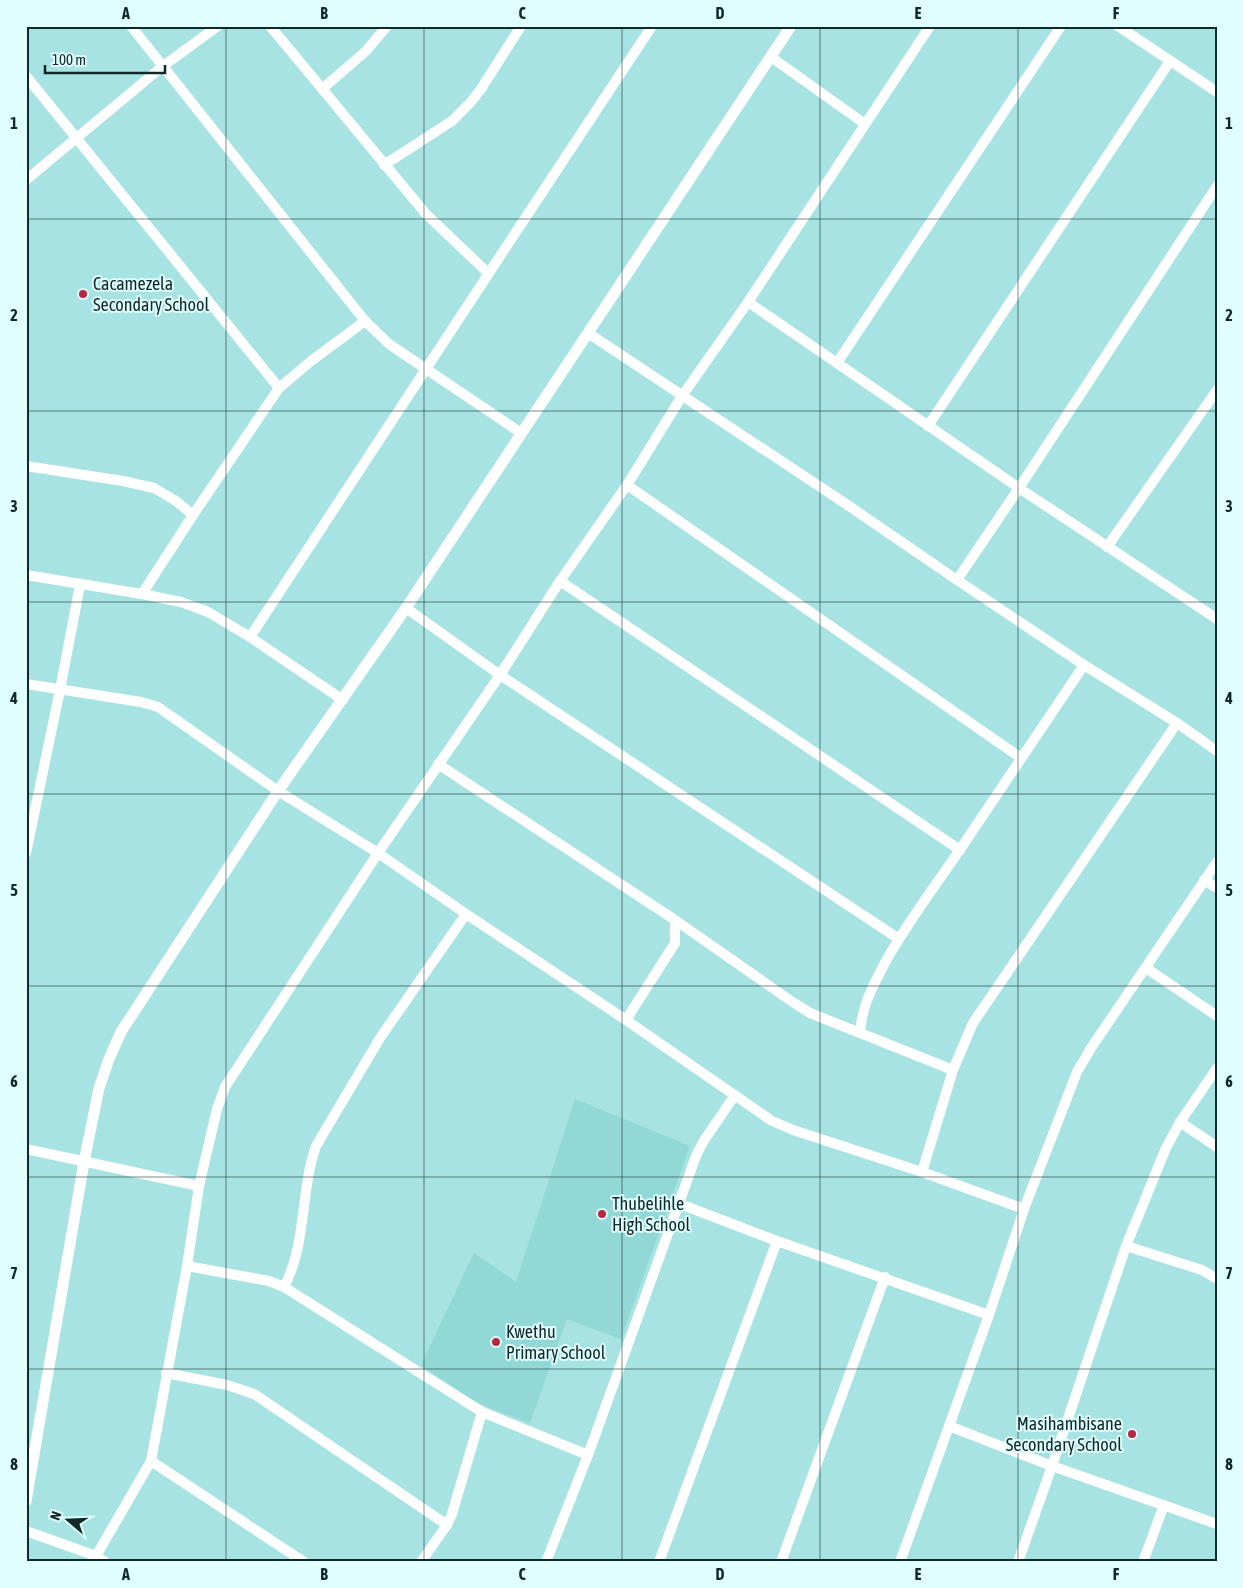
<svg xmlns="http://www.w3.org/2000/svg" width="1243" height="1588" viewBox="0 0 1243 1588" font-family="'Asap Condensed',sans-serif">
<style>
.built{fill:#91d8d7}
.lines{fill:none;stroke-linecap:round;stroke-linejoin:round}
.minor{stroke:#fff;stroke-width:10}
.tertiary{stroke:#fff;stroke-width:11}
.grid{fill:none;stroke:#102928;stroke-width:1;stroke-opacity:0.55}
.poi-dot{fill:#b82646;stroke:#e0fefd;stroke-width:2}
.labels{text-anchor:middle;stroke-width:4;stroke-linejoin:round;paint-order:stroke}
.poi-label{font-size:18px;fill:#102928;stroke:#e0fefd;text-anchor:start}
.neatline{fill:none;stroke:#102928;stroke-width:2}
.grid-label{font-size:16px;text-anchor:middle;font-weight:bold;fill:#102928}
</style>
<rect width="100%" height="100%" fill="#a7e3e2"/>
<path class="built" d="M575,1099L690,1146L621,1339L567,1319L530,1423L490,1408L468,1397L421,1365L474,1253L516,1282Z"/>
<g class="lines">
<g class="minor">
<path d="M131,26L365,321L389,344L521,433"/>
<path d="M270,26L426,214L488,273"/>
<path d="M1118,26L1217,92"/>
<path d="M771,57L865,124"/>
<path d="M26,76L279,388"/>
<path d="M322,89L366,51L387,26"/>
<path d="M384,165L452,121L470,103L481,89L521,26"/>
<path d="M26,180L163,66L218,26"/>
<path d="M748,302L1019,488L1217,619"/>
<path d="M588,333L849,506L957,580L1084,665L1177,723L1217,751"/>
<path d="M837,363L1061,26"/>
<path d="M928,426L1170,61"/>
<path d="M26,466L123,481L154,488L176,501L193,515"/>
<path d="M627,485L1021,758"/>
<path d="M1107,547L1217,390"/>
<path d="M26,575L142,594L181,602L208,612L250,637L343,700"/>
<path d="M957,580L1019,488L1217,186"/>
<path d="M560,581L960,850"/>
<path d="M142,594L193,515L279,388L311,361L365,321"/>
<path d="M406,608L500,675L899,939"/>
<path d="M250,637C384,434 517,229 652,26"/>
<path d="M26,684L141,702L158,707L278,791L378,853L466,914L626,1020L772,1121L793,1130L922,1172L1024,1209"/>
<path d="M438,764L675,920L791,1001L810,1013L953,1070"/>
<path d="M26,853L60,690L80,585"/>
<path d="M1204,880L1217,888"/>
<path d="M1146,968L1217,1016"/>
<path d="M626,1020L675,943V920"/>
<path d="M860,1033C862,1004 874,984 887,959C909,920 936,885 961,848C1002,787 1043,726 1084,665"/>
<path d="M1180,1122L1217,1147"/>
<path d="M26,1149L199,1186"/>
<path d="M922,1172L953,1070L973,1023L1177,723"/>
<path d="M680,1204L777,1241L989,1315"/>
<path d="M1126,1246L1202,1270L1217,1279"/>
<path d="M187,1266L269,1281L284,1287L482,1412L588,1455"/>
<path d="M284,1287C307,1244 300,1191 316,1146L380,1038L466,914"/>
<path d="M166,1373L227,1385L254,1394L447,1525"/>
<path d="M949,1426L1052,1466L1217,1524"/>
<path d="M151,1461L304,1562"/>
<path d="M26,1531L96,1556L105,1562"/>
<path d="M96,1556L151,1461L187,1266L199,1186L217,1109L225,1087L378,853L500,675L560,581L627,485L682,396L748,302L930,26"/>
<path d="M421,1562L447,1525L452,1514L482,1412"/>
<path d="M546,1562L588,1455L696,1156L703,1142L735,1095"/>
<path d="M659,1562L777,1241"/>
<path d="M781,1562L885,1277"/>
<path d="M900,1562L989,1315L1024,1209L1077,1072L1091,1048L1217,862"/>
<path d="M1018,1562L1052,1466L1126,1246L1166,1148L1180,1122L1217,1068"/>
<path d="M1143,1562L1164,1505"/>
</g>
<path class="tertiary" d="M26,1501L84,1162L99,1088L109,1059L121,1032L278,791L406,608L791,26"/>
</g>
<path class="grid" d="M226,26V1562M424,26V1562M622,26V1562M820,26V1562M1018,26V1562M26,219H1217M26,411H1217M26,602H1217M26,794H1217M26,986H1217M26,1177H1217M26,1369H1217"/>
<g class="poi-dot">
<circle cx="83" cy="294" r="5"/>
<circle cx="602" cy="1214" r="5"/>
<circle cx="496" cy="1342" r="5"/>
<circle cx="1132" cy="1434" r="5"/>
</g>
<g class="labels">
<g class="poi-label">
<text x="93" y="290">Cacamezela<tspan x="93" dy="21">Secondary School</tspan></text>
<text x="612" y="1210">Thubelihle<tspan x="612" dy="21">High School</tspan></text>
<text x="506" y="1338">Kwethu<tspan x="506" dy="21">Primary School</tspan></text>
<text x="1122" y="1430" text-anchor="end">Masihambisane<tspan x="1122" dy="21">Secondary School</tspan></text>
</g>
</g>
<rect width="1243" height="1588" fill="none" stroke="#e0fefd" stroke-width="55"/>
<g transform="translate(68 1520) rotate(289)" stroke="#e0fefd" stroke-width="4" paint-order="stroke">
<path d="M0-4L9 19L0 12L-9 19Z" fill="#102928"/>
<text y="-8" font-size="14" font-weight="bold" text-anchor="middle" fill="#102928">N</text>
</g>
<path d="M45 65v8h120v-8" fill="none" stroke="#102928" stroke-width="2.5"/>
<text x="52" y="65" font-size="15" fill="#102928" stroke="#e0fefd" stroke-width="4" paint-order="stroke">100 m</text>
<rect x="28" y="28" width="1188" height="1532" class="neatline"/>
<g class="grid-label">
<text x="126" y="19">A</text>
<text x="324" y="19">B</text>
<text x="522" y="19">C</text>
<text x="720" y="19">D</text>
<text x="918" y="19">E</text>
<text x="1116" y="19">F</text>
<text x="14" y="129">1</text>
<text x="1229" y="129">1</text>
<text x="14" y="321">2</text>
<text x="1229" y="321">2</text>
<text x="14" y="512">3</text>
<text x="1229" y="512">3</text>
<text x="14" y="704">4</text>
<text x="1229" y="704">4</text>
<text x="14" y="896">5</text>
<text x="1229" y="896">5</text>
<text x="14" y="1087">6</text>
<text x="1229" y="1087">6</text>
<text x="14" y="1279">7</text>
<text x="1229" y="1279">7</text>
<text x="14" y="1470">8</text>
<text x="1229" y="1470">8</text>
<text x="126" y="1580">A</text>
<text x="324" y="1580">B</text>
<text x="522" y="1580">C</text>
<text x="720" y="1580">D</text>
<text x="918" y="1580">E</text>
<text x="1116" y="1580">F</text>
</g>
</svg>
